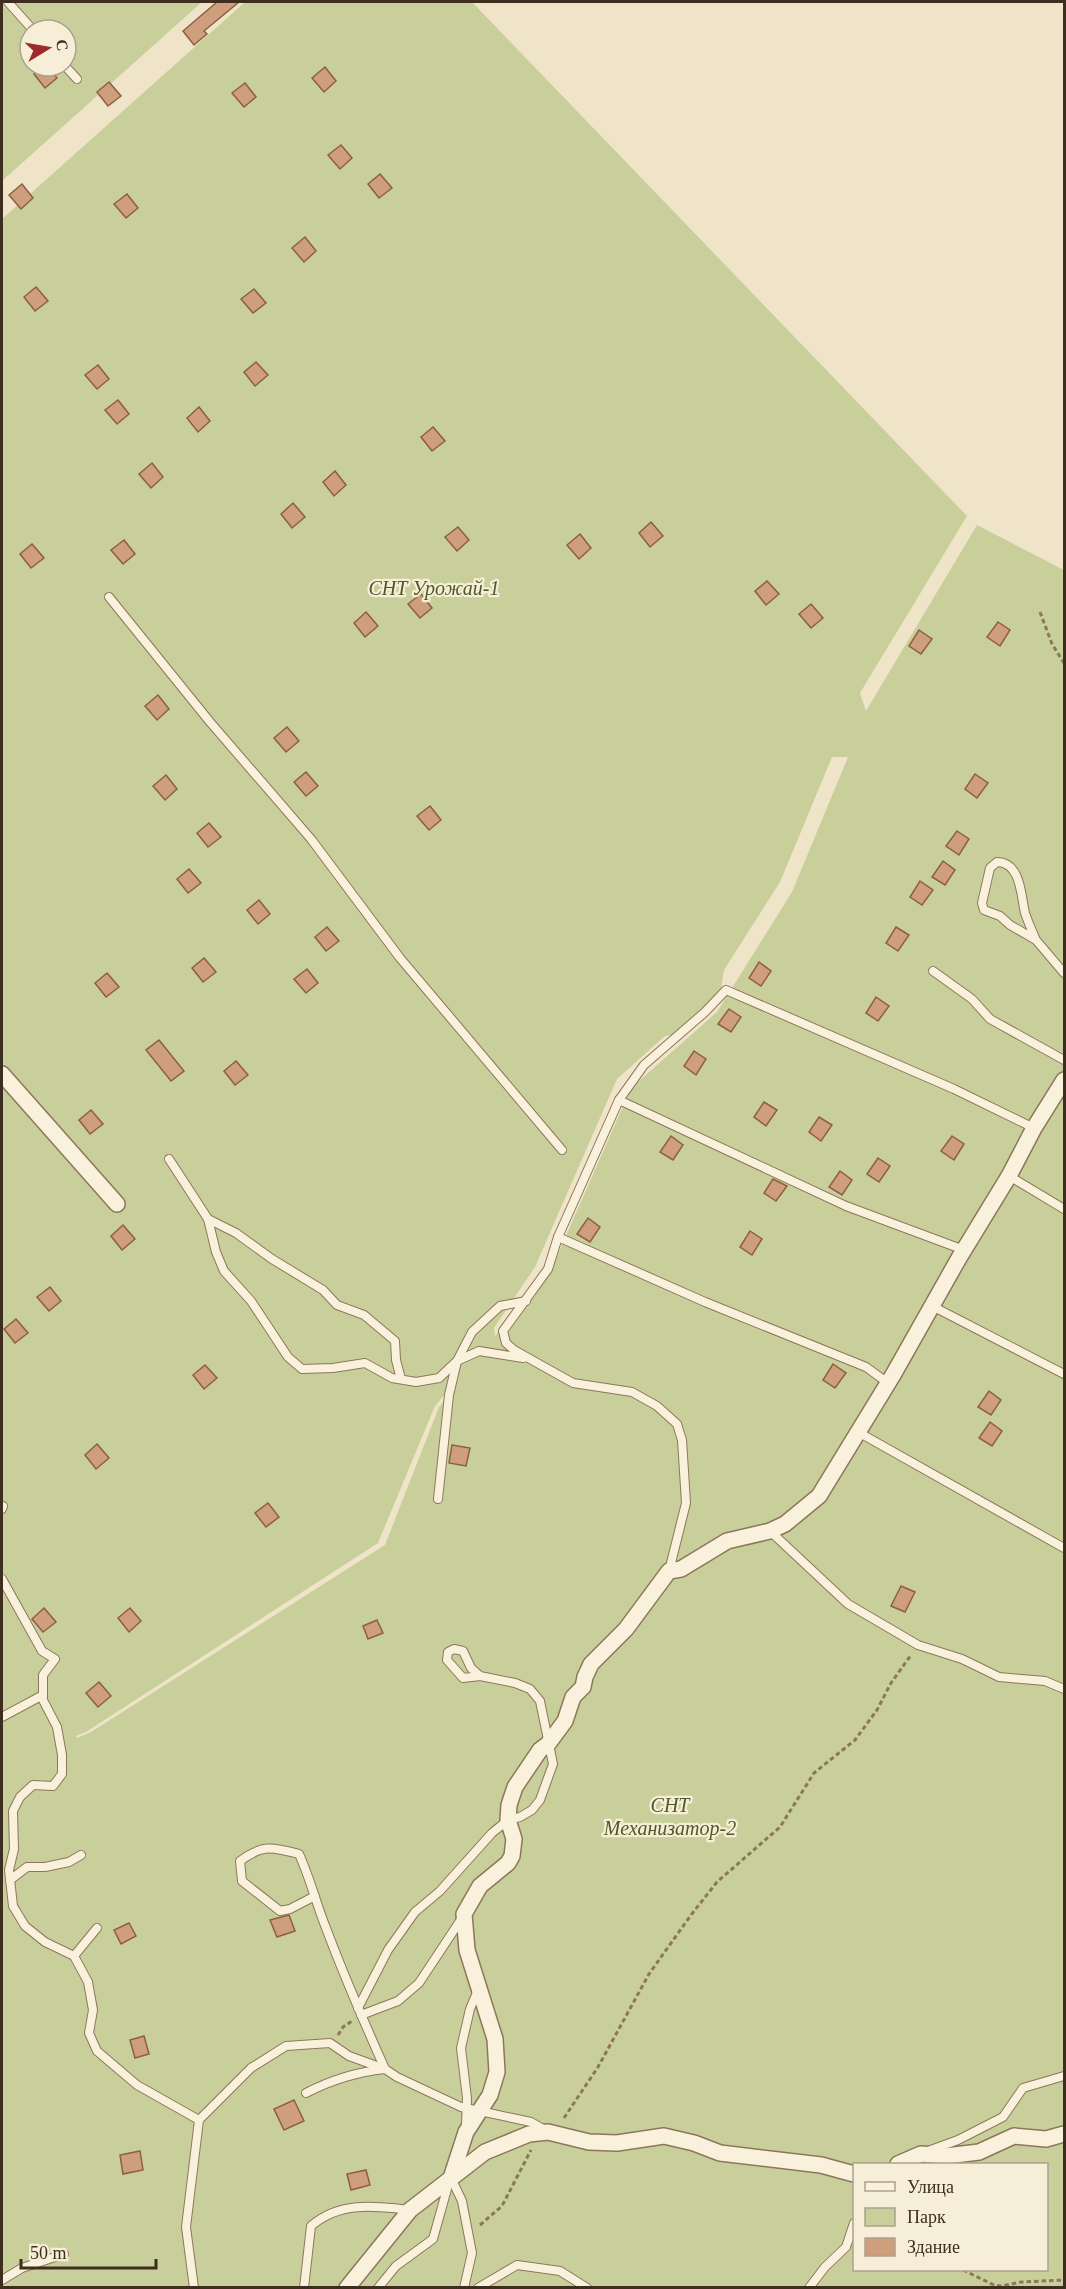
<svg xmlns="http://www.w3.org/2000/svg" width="1066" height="2289" viewBox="0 0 1066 2289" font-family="Georgia,serif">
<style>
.green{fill:#c9cf9b;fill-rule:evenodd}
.building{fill:#cf9f7d;stroke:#8d5f41;stroke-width:1.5}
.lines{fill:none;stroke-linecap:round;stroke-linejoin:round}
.service-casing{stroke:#8d765c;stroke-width:10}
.minor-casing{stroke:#8d765c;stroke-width:18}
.path{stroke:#8d765c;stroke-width:3;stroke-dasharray:4.5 3;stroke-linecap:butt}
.service{stroke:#faf1dc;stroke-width:8}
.minor{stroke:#faf1dc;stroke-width:15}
.labels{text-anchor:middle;stroke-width:4.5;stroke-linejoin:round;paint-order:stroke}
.park-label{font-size:20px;font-style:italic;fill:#4d5a26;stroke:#f7eed8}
</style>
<rect width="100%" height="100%" fill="#f0e4c8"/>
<g class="green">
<path d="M2,2H202L2,181ZM30,30H66V66H30Z"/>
<path d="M245,2H472L967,516L860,693L866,711L977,525L1064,570V2287H2V219ZM832,757H848L792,892L717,1012L631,1088L550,1272L495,1336L494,1328L535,1267L617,1079L665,1036L674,1035L706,1017L721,989L724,970L780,882ZM455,1386L439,1407L385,1545L91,1732L77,1738L76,1736L86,1732L378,1543L435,1406L451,1387ZM854,2164H1046V2270H854Z"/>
</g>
<g class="building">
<path d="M217,2H239L204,31L207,34L194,45L183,31Z"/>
<path d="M44,66H47L57,78L45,88L34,74Z"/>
<path d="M325,67L336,81L324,92L312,78Z"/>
<path d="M109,82L121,96L108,106L97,92Z"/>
<path d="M245,83L256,97L244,107L232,93Z"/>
<path d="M341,145L352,158L340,169L328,155Z"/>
<path d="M380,174L392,188L379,198L368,184Z"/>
<path d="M22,184L33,198L21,209L9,195Z"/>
<path d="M127,194L138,208L126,218L114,204Z"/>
<path d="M305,237L316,251L304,262L292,248Z"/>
<path d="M36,287L48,301L35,311L24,297Z"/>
<path d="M254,289L266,303L253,313L241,299Z"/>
<path d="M256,362L268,375L255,386L244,372Z"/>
<path d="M98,365L109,379L97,389L85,375Z"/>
<path d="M118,400L129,414L117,424L105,410Z"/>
<path d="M199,407L210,421L198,432L187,418Z"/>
<path d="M433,427L445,441L432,451L421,437Z"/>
<path d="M152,463L163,477L151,488L139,474Z"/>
<path d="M335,471L346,485L334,496L323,482Z"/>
<path d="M293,503L305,517L292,528L281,514Z"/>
<path d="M651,522L663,536L650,547L639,533Z"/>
<path d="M458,527L469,540L457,551L445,537Z"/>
<path d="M580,534L591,548L579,559L567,545Z"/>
<path d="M124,540L135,554L123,564L111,550Z"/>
<path d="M32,544L44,558L31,568L20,554Z"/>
<path d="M767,581L779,594L766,605L755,591Z"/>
<path d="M421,594L432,608L420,618L408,604Z"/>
<path d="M811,604L823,618L811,628L799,614Z"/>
<path d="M366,612L378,626L365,637L354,623Z"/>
<path d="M998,622L1010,630L1000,646L987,637Z"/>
<path d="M919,630L932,639L921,654L909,646Z"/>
<path d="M158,695L169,709L157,720L145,706Z"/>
<path d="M287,727L299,741L286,752L274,738Z"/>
<path d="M306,772L318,786L306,796L294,782Z"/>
<path d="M975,774L988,783L977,798L965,789Z"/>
<path d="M166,775L177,789L165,800L153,786Z"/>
<path d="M430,806L441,820L429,830L417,816Z"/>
<path d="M209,823L221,837L208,847L197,833Z"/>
<path d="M957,831L969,839L959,855L946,846Z"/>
<path d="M943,861L955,870L945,885L932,877Z"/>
<path d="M189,869L201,883L188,893L177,879Z"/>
<path d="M920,881L933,890L922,905L910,897Z"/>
<path d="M259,900L270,914L258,924L247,910Z"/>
<path d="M327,927L339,941L326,951L315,937Z"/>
<path d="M896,927L909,935L898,951L886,943Z"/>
<path d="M204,958L216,972L203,982L192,968Z"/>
<path d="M759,962L771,971L761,986L749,978Z"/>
<path d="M307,969L318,983L306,993L294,979Z"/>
<path d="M107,973L119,987L106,997L95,983Z"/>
<path d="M876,997L889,1006L878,1021L866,1013Z"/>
<path d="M729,1009L741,1017L731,1032L718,1024Z"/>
<path d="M159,1040L184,1071L171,1081L146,1050Z"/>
<path d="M694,1051L706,1059L696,1075L684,1066Z"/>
<path d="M236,1061L248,1075L235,1085L224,1071Z"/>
<path d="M764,1102L777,1110L766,1126L754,1117Z"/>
<path d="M91,1110L103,1124L90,1134L79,1120Z"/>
<path d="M819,1117L832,1125L821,1141L809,1132Z"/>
<path d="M671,1136L683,1145L673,1160L660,1152Z"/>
<path d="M952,1136L964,1144L954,1160L941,1151Z"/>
<path d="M878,1158L890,1166L879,1182L867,1174Z"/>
<path d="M840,1171L852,1180L842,1195L829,1187Z"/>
<path d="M773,1179L787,1186L776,1201L764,1193Z"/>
<path d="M588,1218L600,1227L590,1242L577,1234Z"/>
<path d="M123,1225L135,1239L122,1250L111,1236Z"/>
<path d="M750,1231L762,1239L752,1255L740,1247Z"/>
<path d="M50,1287L61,1301L49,1311L37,1297Z"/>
<path d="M16,1319L28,1333L15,1343L4,1329Z"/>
<path d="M833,1364L846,1373L835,1388L823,1380Z"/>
<path d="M205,1365L217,1378L204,1389L193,1375Z"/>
<path d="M989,1391L1001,1400L991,1415L978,1407Z"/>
<path d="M990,1422L1002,1431L992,1446L979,1438Z"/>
<path d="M97,1444L109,1458L96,1469L85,1455Z"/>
<path d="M452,1445L470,1448L466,1466L449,1463Z"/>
<path d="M268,1503L279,1517L266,1527L255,1513Z"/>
<path d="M901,1586L915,1592L905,1612L891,1606Z"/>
<path d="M44,1608L56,1622L43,1632L32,1619Z"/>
<path d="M130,1608L141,1621L129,1632L118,1618Z"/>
<path d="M377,1620L383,1633L368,1639L363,1626Z"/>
<path d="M99,1682L111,1696L98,1707L86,1693Z"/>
<path d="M289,1915L295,1931L277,1937L270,1920Z"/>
<path d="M129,1923L136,1936L121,1944L114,1930Z"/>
<path d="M144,2036L149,2054L135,2058L130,2040Z"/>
<path d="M294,2100L304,2121L284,2130L274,2109Z"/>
<path d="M140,2151L143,2170L123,2174L120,2155Z"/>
<path d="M366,2170L370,2185L351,2190L347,2174Z"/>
</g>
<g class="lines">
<g class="service-casing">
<g id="service">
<path d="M8,2L33,30"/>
<path d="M65,66L77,79"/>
<path d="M109,597L210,722L311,839L400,958L562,1150"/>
<path d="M1036,940C1032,931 1028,922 1025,913C1021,896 1021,862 997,862L990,868L982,903L984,910L1000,916L1010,925L1036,940L1064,973"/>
<path d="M933,971L972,999L990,1019L1064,1060"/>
<path d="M619,1100L846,1206L964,1250"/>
<path d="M169,1159L208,1219L216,1252L224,1271L251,1301L288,1357L302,1369L333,1368L365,1363L392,1378L416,1382L439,1378L457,1361L472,1332L500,1306L526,1301"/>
<path d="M1009,1176L1064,1209"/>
<path d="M208,1219L236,1233L272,1259L323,1290L337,1305L364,1315L395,1341L396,1360L401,1379"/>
<path d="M558,1237L705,1302L866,1367L888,1383"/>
<path d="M932,1306L1064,1374"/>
<path d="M858,1432L1064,1548"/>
<path d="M438,1499L449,1395L457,1361L479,1351L523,1358"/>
<path d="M2,1509L3,1506"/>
<path d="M770,1531L848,1604L918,1645L962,1659L999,1677L1045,1681L1064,1689"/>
<path d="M669,1571L686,1503L682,1440L677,1424L657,1406L632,1392L573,1383L514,1350L506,1343L503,1331L548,1269L558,1237L619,1100L644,1065L705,1012L726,990L954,1089L1034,1128"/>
<path d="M2,1579L42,1651L55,1659L43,1675V1700L57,1727L62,1755V1774L53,1786L33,1785L20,1797L13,1811L14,1849L9,1870L13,1906L25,1926L45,1942L74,1956L88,1982L93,2010L89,2033L97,2051L137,2085L199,2120"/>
<path d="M2,1717L43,1695"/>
<path d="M10,1880L27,1867H45L69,1862L81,1855"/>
<path d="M74,1956L97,1928"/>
<path d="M358,2008L388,1950L415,1912L440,1891L492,1833L508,1820L520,1817L532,1810L540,1800L553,1764L540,1701L530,1689L515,1683L480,1676L471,1668L463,1651L454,1649L448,1652L447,1660L463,1678L480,1676"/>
<path d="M361,2015L398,2001L419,1983L462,1918"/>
<path d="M306,2093C331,2080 357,2072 385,2069C364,2022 344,1976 326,1928C316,1903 310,1878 299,1854C272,1847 263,1844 240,1861L242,1881L280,1911L290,1909L315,1896"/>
<path d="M466,2125L467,2098L461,2048L470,2009L478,1990"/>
<path d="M928,2151L958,2140L1003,2117L1023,2088L1064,2076"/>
<path d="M451,2178L462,2201L472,2253L464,2288"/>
<path d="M2,2280L22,2268L64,2254"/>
<path d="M194,2288L186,2227L199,2120L251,2068L286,2046L330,2043L349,2056L385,2069L397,2077L461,2107L531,2122L545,2130"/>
<path d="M304,2288L311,2226C340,2201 375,2206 410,2210"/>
<path d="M378,2288L396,2266L433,2239L449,2182"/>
<path d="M478,2288L517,2265L560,2271L587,2288"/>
<path d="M809,2288L825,2267L846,2247L854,2223"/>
</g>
</g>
<g class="minor-casing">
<g id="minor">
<path d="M2,1074L117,1204"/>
<path d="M898,2164L921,2154L946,2156L979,2152L1014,2136L1046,2139L1064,2134"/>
<path d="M451,2178L466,2132L490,2095L497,2072L495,2039L467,1950L464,1914L480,1886L508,1863L512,1856L514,1839L508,1820L509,1805L515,1787L540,1750L548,1744L565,1721L573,1697L583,1687L585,1677L591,1664L626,1629L669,1571L681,1569L727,1541L770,1531L785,1524L819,1496L893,1375L959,1258L1009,1176L1034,1128L1064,1080"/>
<path d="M347,2288L410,2210L485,2152L529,2134L548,2132L589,2142L617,2143L664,2136L694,2143L720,2153L821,2165L854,2174"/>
</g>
</g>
<g class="path">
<path d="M1040,612L1052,644L1064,663"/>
<path d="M338,2035L343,2027L352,2021"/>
<path d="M564,2118L598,2067L649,1974L691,1915L717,1882L780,1827L814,1773L855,1740L877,1710L891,1683L911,1655"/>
<path d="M480,2225L502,2206L531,2150"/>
<path d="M963,2270L994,2285L1002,2286L1021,2282L1064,2280"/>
</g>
<use href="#service" class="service"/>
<use href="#minor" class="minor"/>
</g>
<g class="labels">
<g class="park-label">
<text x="434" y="595">СНТ Урожай-1</text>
<text x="670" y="1812">СНТ<tspan x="670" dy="23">Механизатор-2</tspan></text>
</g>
</g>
<rect width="1066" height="2289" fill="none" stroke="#3d2e20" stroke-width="6"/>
<rect x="853" y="2163" width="195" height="108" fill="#f7eed8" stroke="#ada18e" stroke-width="1.5"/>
<rect x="865" y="2182" width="30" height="9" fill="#faf1dc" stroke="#ada18e" stroke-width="1.5"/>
<text x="907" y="2193" font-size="18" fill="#3d2e20">Улица</text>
<rect x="865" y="2208" width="30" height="18" fill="#c9cf9b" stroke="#ada18e" stroke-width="1.5"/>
<text x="907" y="2223" font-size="18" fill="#3d2e20">Парк</text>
<rect x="865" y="2238" width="30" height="18" fill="#cf9f7d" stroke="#ada18e" stroke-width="1.5"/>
<text x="907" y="2253" font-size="18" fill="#3d2e20">Здание</text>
<g transform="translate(48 48) rotate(79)"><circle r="28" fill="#f7eed8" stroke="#ada18e" stroke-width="1.5"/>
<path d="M0-4.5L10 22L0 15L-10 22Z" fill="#9e2a2b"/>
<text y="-9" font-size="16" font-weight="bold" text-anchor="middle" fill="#3d2e20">С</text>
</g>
<path d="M21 2259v9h135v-9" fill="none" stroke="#3d2e20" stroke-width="3"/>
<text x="30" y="2259" font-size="18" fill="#3d2e20" stroke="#f7eed8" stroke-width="4.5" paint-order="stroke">50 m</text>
</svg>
